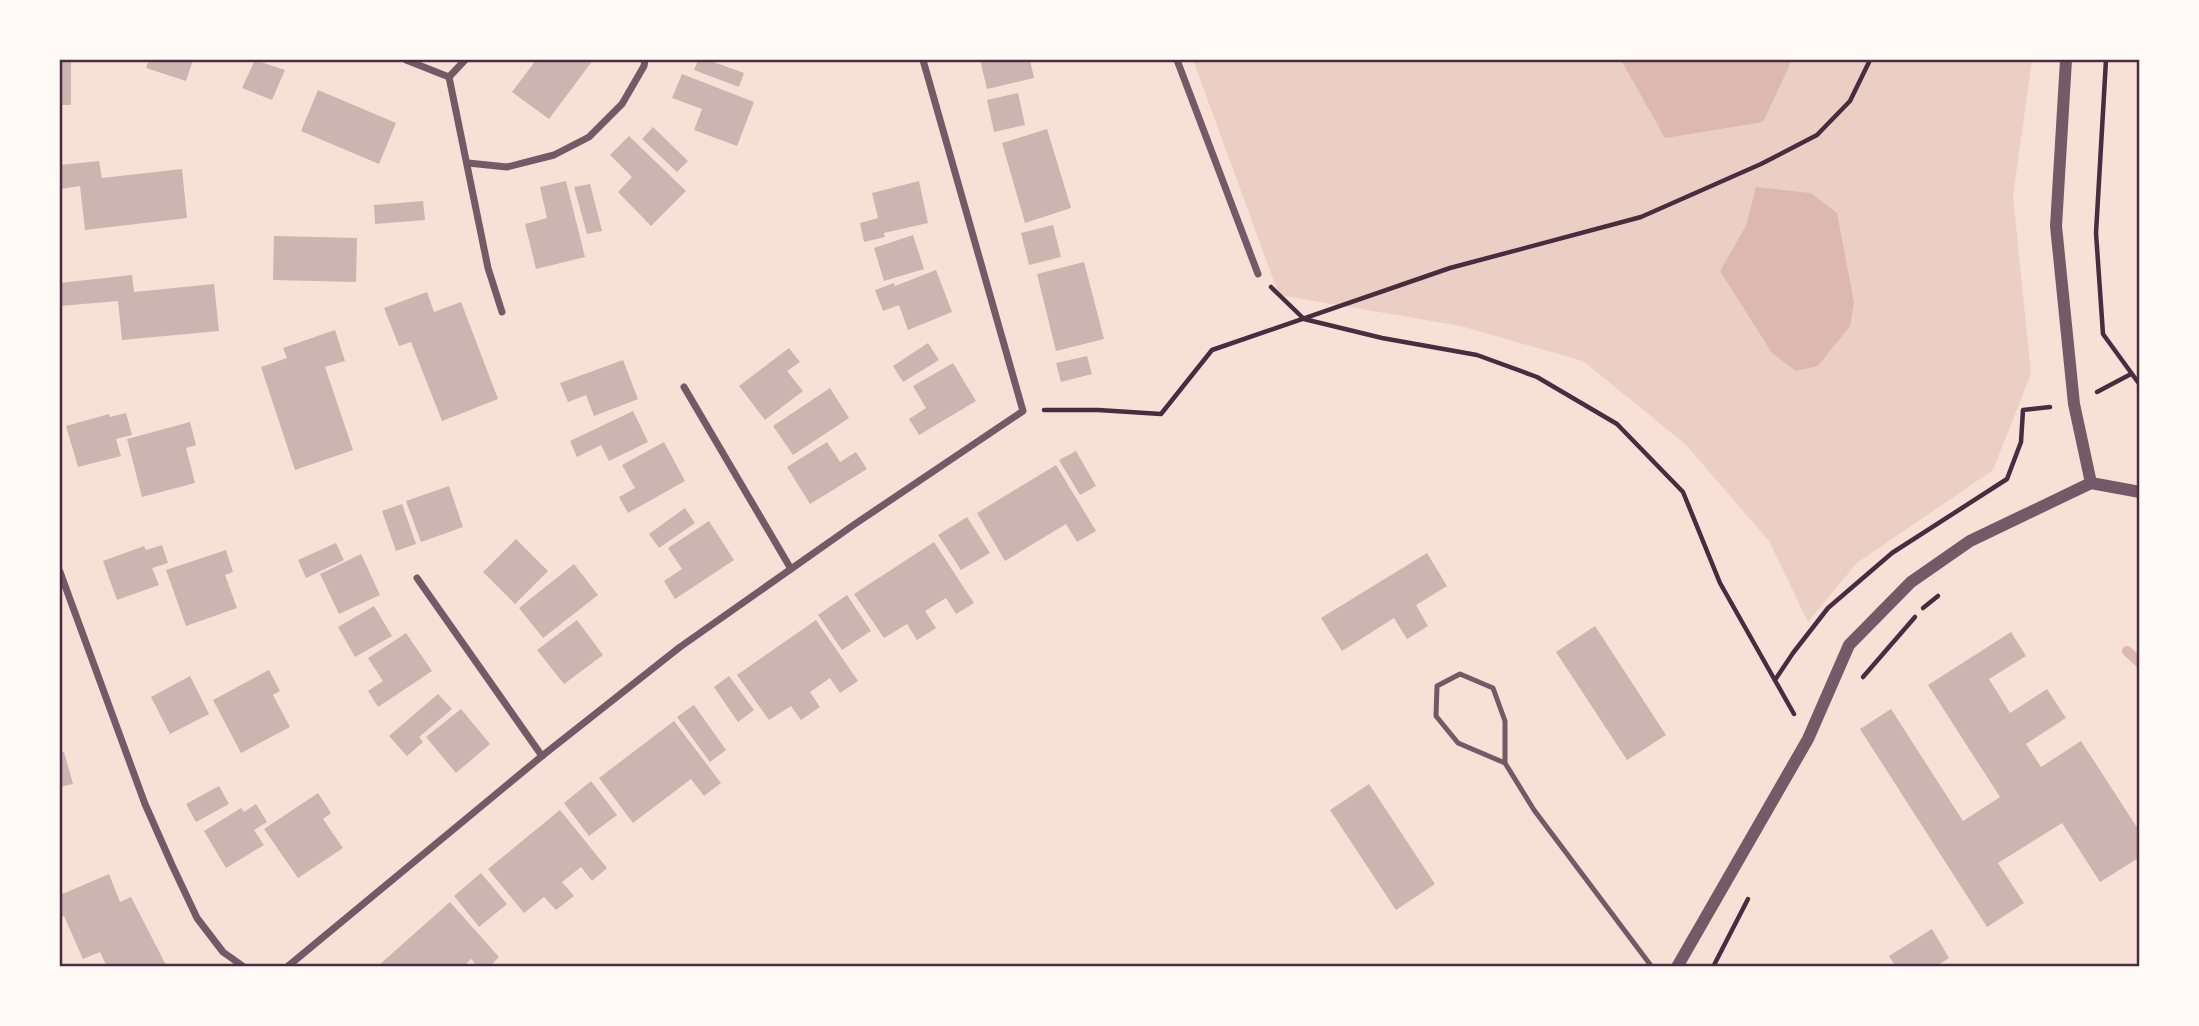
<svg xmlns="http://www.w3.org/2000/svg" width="2199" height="1026" viewBox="0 0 2199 1026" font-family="'PT Serif',serif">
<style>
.green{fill:#ebcfc5}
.water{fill:#dcb8b0}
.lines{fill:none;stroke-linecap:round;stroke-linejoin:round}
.stream{stroke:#dcb8b0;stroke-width:10}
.building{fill:#ccb4b1}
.path{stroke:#4a2c40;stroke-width:4.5}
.service{stroke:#755966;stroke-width:5}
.minor{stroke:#755966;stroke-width:7}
.tertiary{stroke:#755966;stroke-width:12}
.neatline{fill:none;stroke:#4a2c40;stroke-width:2.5}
</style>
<rect width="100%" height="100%" fill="#f7e1d7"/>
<path class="green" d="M1193,60H2032L2013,196L2031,374L1993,470L1857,563L1808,622L1769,541L1685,444L1583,361L1461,326L1279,295Z"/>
<g class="water">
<path d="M1621,60H1792L1763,122L1665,138Z"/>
<path d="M1756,187L1811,193L1837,213L1854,302L1850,326L1818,366L1796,371L1772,353L1720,271L1746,226Z"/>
</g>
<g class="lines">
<path class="stream" d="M2127,651L2140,663"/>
</g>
<g class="building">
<rect x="60" y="60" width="11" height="45"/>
<path d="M149,60H193L186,81L146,68Z"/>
<path d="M255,60L285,70L272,100L242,88Z"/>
<path d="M536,60H593L549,119L512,92Z"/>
<path d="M698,60H708L744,73L739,87L694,70Z"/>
<path d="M980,60H1030L1034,78L987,89Z"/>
<path d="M682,74L754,102L737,146L694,130L702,109L672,98Z"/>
<path d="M318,90L396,123L379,164L301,131Z"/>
<path d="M1018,93L1025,125L994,132L987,100Z"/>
<path d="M653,127L688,161L677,172L642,139Z"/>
<path d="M1047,129L1071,208L1025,223L1002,143Z"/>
<path d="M629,136L686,191L651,226L618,192L632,177L610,155Z"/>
<path d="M99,161L102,178L182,169L187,218L85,230L80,186L60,189V165Z"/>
<path d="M566,181L585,257L536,269L525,224L547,218L540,187Z"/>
<path d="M919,181L928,223L884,233L885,237L864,242L860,223L878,218L872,193Z"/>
<path d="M590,184L602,231L587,234L574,187Z"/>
<path d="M423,201L425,220L375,224L374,205Z"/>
<path d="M1053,225L1061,257L1029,265L1021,233Z"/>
<path d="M913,235L924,269L884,281L874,248Z"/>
<path d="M274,236L357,238L356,282L273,280Z"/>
<path d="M1084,262L1104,339L1056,351L1037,274Z"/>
<path d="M936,270L952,312L908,330L899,305L883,311L875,290L894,283L895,286Z"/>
<path d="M132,275L134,292L214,284L219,331L122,340L118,301L60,306V283Z"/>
<path d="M427,292L434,312L461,302L498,399L442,421L411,342L399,346L384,308Z"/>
<path d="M335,330L345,361L325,367L353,450L295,470L261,367L287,358L283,348Z"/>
<path d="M928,343L939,360L903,382L893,366Z"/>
<path d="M789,348L800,362L787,371L803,391L765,420L739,386Z"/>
<path d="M1087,356L1092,374L1061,382L1056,363Z"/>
<path d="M623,360L638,399L594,416L586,395L568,402L560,383Z"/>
<path d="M953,363L976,401L919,435L909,419L926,408L913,386Z"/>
<path d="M830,388L849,418L793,455L773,426Z"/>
<path d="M633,411L648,442L609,461L601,445L577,457L570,441Z"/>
<path d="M126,413L132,435L116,439L121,456L78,467L66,426L109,414L110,417Z"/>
<path d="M190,422L196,445L186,448L195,483L142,497L127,439Z"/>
<path d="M664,442L685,481L628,513L619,497L635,488L622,465Z"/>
<path d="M827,442L840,462L856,452L867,469L810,504L787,467Z"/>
<path d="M1076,451L1096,486L1080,495L1059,460Z"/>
<path d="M1056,465L1096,531L1077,542L1066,524L1005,561L977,513Z"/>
<path d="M449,486L463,527L421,542L406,501Z"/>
<path d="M402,504L416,544L396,551L382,511Z"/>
<path d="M685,508L695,523L659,548L649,534Z"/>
<path d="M967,517L990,553L961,570L938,535Z"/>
<path d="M709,521L734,560L675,599L664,581L682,569L668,548Z"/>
<path d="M516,539L548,571L515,604L483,572Z"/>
<path d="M934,542L974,603L956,614L946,598L925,611L936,628L917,640L907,624L884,638L854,594Z"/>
<path d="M336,543L344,560L306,578L298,560Z"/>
<path d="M162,545L168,563L152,568L159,585L117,600L103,561L144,546L146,550Z"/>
<path d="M226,550L233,572L225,575L237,608L186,626L166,570Z"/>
<path d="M1427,553L1447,586L1416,605L1428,626L1407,639L1394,618L1342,651L1321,618Z"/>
<path d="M361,554L380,595L339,614L320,574Z"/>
<path d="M574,564L598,595L543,638L519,608Z"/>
<path d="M847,595L871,631L842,650L818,615Z"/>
<path d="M374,606L392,636L355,657L338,627Z"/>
<path d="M577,620L603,655L564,684L537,650Z"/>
<path d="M816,620L858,681L840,693L830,678L810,692L820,707L801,720L791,706L769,720L737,675Z"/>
<path d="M1595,626L1666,735L1627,760L1556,652Z"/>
<path d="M2011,632L2026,656L1989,679L2010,713L2047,689L2066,718L2026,744L2041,767L2081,741L2140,832V857L2100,882L2062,823L1998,863L2024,903L1987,927L1860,729L1891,709L1963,821L2000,797L1928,685Z"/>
<path d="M406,633L432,671L378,707L368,691L383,681L368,658Z"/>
<path d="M269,670L280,691L273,695L290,727L241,753L213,700Z"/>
<path d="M190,676L209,714L170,734L151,697Z"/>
<path d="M729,676L754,710L738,722L714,687Z"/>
<path d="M438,694L452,709L419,737L423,742L407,756L389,736Z"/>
<path d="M694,705L726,750L710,762L677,717Z"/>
<path d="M461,709L490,744L456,773L426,737Z"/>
<path d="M674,721L721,783L704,796L691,779L633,823L599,778Z"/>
<path d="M64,752L73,784L60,787V753Z"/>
<path d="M591,781L617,815L589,836L564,803Z"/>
<path d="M1369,784L1435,884L1396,910L1330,810Z"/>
<path d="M219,786L229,804L196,822L186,804Z"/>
<path d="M318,793L331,813L323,819L343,848L298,878L264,829Z"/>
<path d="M256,804L267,822L254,830L264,845L226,868L204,831L241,808L244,812Z"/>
<path d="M560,810L607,868L592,881L581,867L562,882L574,896L556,910L544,897L524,913L488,869Z"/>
<path d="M481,873L507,904L479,927L454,896Z"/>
<path d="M109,874L120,902L131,897L167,967H107L100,952L83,959L64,916L60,918V895Z"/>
<path d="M450,902L499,957L489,967H478L471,959L463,967H380L379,965Z"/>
<path d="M1932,929L1949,958L1935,967H1896L1889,956Z"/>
</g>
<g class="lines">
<g class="path">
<path d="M2106,60L2096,233L2103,334L2140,385"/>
<path d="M1271,287L1304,319L1382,338L1477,355L1537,377L1617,424L1683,492L1720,583L1794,714"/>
<path d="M2097,392L2131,374"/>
<path d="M1044,410H1098L1161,414L1212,350L1450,268L1641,217L1761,164L1817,135L1850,101L1870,60"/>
<path d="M1923,608L1938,596"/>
<path d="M1863,677L1915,617"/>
<path d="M1775,680L1793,653L1828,608L1892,553L2007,479L2021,442L2023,410L2050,407"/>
<path d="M1713,967L1748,899"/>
</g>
<path class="service" d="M1505,763L1458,743L1436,716L1437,686L1460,674L1493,688L1505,721V763L1534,810L1652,967"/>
<g class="minor">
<path d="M406,60L449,77"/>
<path d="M1177,60L1258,274"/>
<path d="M449,77L488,268L502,312"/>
<path d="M449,77L465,60"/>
<path d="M468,163L507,167L554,155L589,137L622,104L644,66L645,60"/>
<path d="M684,387L791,569"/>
<path d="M60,572L145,804L172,865L197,918L223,952L244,967"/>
<path d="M417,578L542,756"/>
<path d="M287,967L542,756L680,647L855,524L1023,411L923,60"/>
</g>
<g class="tertiary">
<path d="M2066,60L2056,226L2074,404L2091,483"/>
<path d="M2091,483L2140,492"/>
<path d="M1677,967L1808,739L1849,645L1911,582L1970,541L2091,483"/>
</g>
</g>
<rect width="2199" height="1026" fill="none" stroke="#fffaf5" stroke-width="122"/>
<rect x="61" y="61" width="2077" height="904" class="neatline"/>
</svg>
